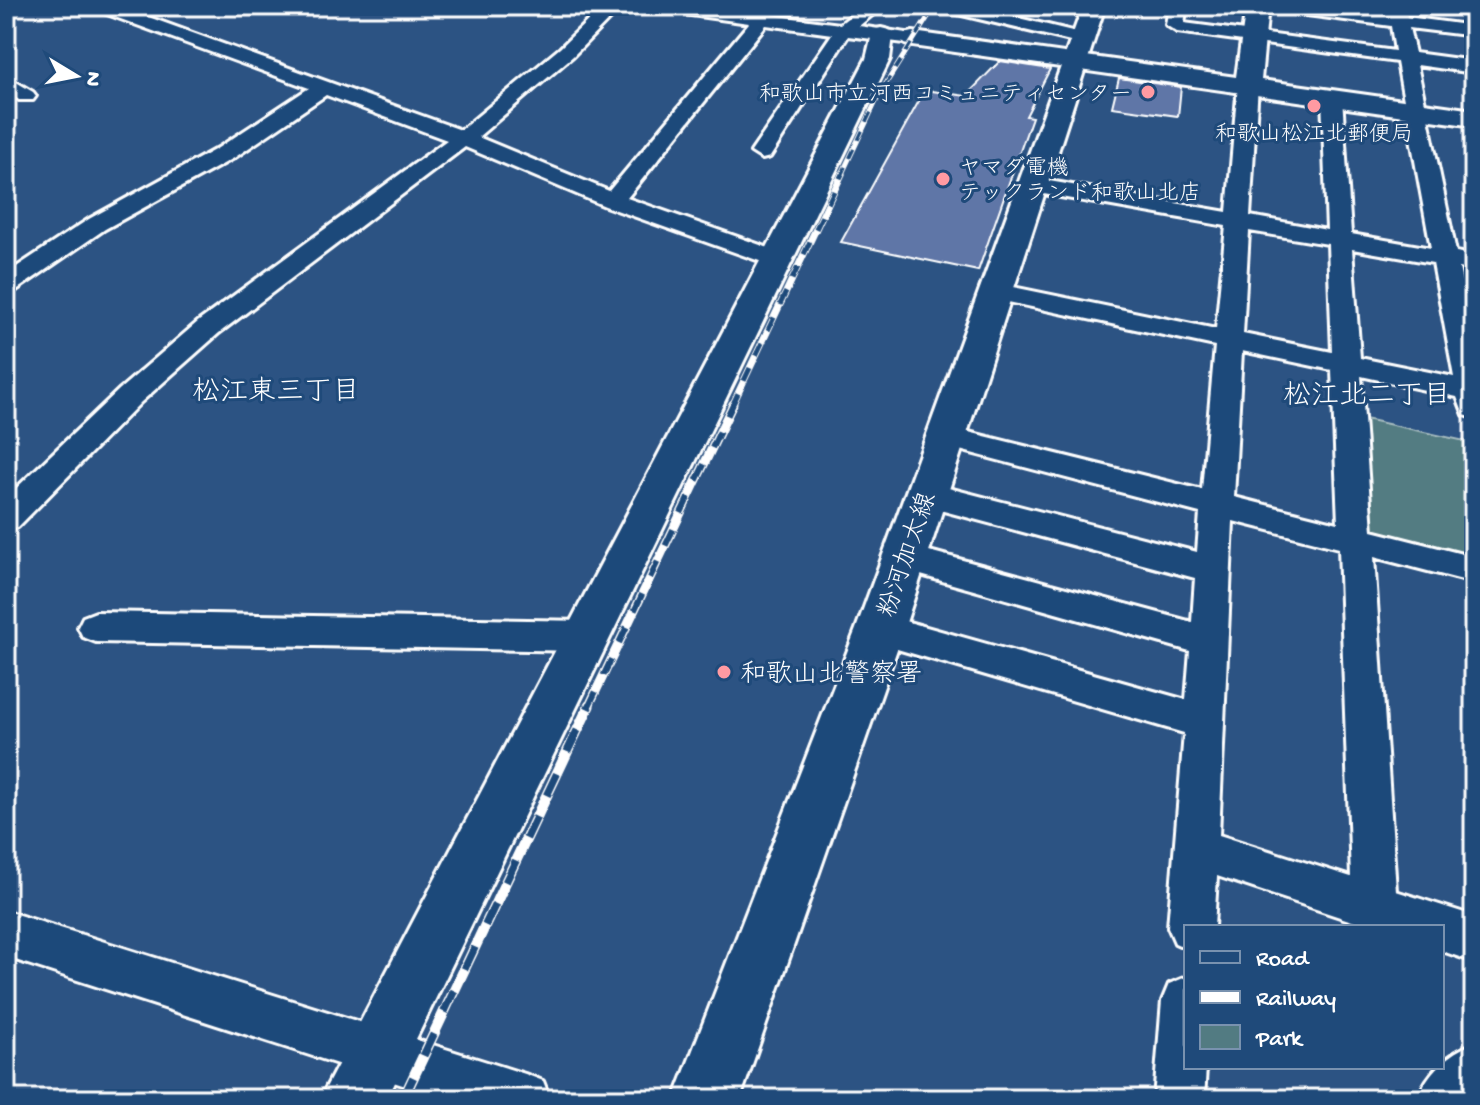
<svg xmlns="http://www.w3.org/2000/svg" width="1480" height="1105" viewBox="0 0 1480 1105" font-family="'Gochi Hand','Klee One',sans-serif">
<style>
.green{fill:#527b82;stroke:#a8bdc0;stroke-width:2}
.building{fill:#5f76a7;stroke:#fff;stroke-width:2}
.lines{fill:none;stroke-linecap:round;stroke-linejoin:round}
.street-casing{stroke:#fff;stroke-width:6}
.secondary-casing{stroke:#fff;stroke-width:6}
.primary-casing{stroke:#fff;stroke-width:6}
.street{fill:#1f4a7a;fill-rule:evenodd}
.secondary{fill:#1f4a7a;fill-rule:evenodd}
.primary{fill:#1f4a7a;fill-rule:evenodd}
.rail-far3-casing{stroke:#fff;stroke-width:5}
.rail-far2-casing{stroke:#fff;stroke-width:7}
.rail-far1-casing{stroke:#fff;stroke-width:9}
.rail-casing{stroke:#fff;stroke-width:11}
.rail-far3{stroke:#1f4a7a;stroke-width:3;stroke-dasharray:10;stroke-linecap:butt}
.rail-far2{stroke:#1f4a7a;stroke-width:5;stroke-dasharray:14;stroke-linecap:butt}
.rail-far1{stroke:#1f4a7a;stroke-width:6;stroke-dasharray:18;stroke-linecap:butt}
.rail{stroke:#1f4a7a;stroke-width:8;stroke-dasharray:24;stroke-linecap:butt}
.poi-dot{fill:#ff9aa2;stroke:#1f4a7a;stroke-width:3}
.labels{text-anchor:middle;stroke-width:6;stroke-linejoin:round;paint-order:stroke}
.far-poi-label{font-size:22px;fill:#fff;stroke:#1f4a7a;text-anchor:end}
.street-label{font-size:26px;fill:#fff;stroke:#1f4a7a}
.poi-label{font-size:26px;fill:#fff;stroke:#1f4a7a;text-anchor:start}
.neighbourhood-label{font-size:28px;fill:#fff;stroke:#1f4a7a}
</style>
<rect width="100%" height="100%" fill="#2c5383"/>
<filter id="ink" filterUnits="userSpaceOnUse"><feTurbulence type="fractalNoise" baseFrequency=".0125" numOctaves="2"/><feDisplacementMap in="SourceGraphic" scale="16" xChannelSelector="R" yChannelSelector="G"/><feConvolveMatrix kernelMatrix="1 2 1 2 8 2 1 2 1" color-interpolation-filters="sRGB"/></filter>
<g filter="url(#ink)">
<path class="green" d="M1365,419L1465,441L1474,487V560L1370,531Z"/>
<g class="building">
<path d="M1000,61L1050,69L1026,116L1032,117L978,271L841,242L925,90L966,96Z"/>
<path d="M1119,78L1181,87L1178,116L1112,107Z"/>
</g>
<g class="lines">
<g class="street-casing">
<g id="street">
<path d="M93,6H118L461,130L560,48L603,6H622L573,56L478,137L609,191L749,23L662,11L653,6H702L840,24L863,6H883L859,26L913,34L922,39L913,44L848,36L770,157L762,159L751,152L832,34L766,25L627,198L786,254L789,259L786,264H768L605,206L465,147L219,333L141,402L18,527L6,530V498L120,389L199,321L447,140L326,95L234,158L105,229L15,291L6,294V274L89,219L218,148L309,88L96,10Z"/>
<path d="M938,6H969L1089,35L1092,39L1083,44L941,10Z"/>
<path d="M1169,6H1187L1184,23L1395,51L1391,26L1276,11L1267,6H1317L1389,15L1387,6H1405L1407,17L1474,26V36L1409,28L1415,53L1474,61V73L1417,65L1456,252L1474,255V271L1459,268L1474,337V418L1464,415L1457,397L1361,376L1372,531L1474,557V583L1374,557L1396,891L1474,916V962L1442,951V927H1370L1217,876L1214,927H1186V948L1175,943L1168,927L1184,733L880,644L867,639L862,629L867,619L880,614L1186,700L1190,651L903,570L891,566L886,557L891,548L903,544L1192,622L1195,578L925,506L914,502L909,494L914,486L925,482L1197,552L1200,513L933,443L929,436L933,429L944,426L1202,490L1215,346L994,299L985,297L981,291L985,285L994,283L1216,329L1226,226L1032,192L1024,190L1021,185L1024,180L1032,178L1227,212L1238,84L1248,78L1258,84L1250,216L1327,230L1322,97L1332,91L1342,97L1351,234L1431,248L1397,62L1177,32L1166,25ZM1249,231L1328,244L1332,352L1243,334ZM1352,249L1433,263L1454,377L1360,358ZM1242,351L1332,370L1338,523L1234,497ZM1233,521L1339,548L1351,877L1219,835Z"/>
<path d="M6,76L33,92L36,96L33,100H19L6,91Z"/>
<path d="M96,612L586,621L599,626L604,636L599,646L586,651L96,642L83,637L78,627L83,617Z"/>
<path d="M6,911L525,1074L543,1081L550,1099H446L6,957Z"/>
<path d="M1186,977V1067H1206L1204,1099H1154L1162,1001L1169,984Z"/>
<path d="M1474,1043V1099H1417C1428,1072 1447,1054 1474,1043Z"/>
</g>
</g>
<g class="secondary-casing">
<g id="secondary">
<path d="M1246,6H1268L1261,80L1474,110V126L913,46L905,44L901,39L905,34L913,32L1236,77Z"/>
<path d="M881,28L889,30L893,35L890,59L387,1099H320L866,59L873,30Z"/>
</g>
</g>
<g class="primary-casing">
<path id="primary" d="M1083,6H1105L904,629L740,1099H674L856,629Z"/>
</g>
<use href="#street" class="street"/>
<use href="#secondary" class="secondary"/>
<use href="#primary" class="primary"/>
<g class="rail-far3-casing">
<path id="rail-far3" d="M841,176L880,93L935,6"/>
</g>
<g class="rail-far2-casing">
<path id="rail-far2" d="M732,406L842,174"/>
</g>
<g class="rail-far1-casing">
<path id="rail-far1" d="M588,708L733,404"/>
</g>
<g class="rail-casing">
<path id="rail" d="M403,1099L589,706"/>
</g>
<use href="#rail-far3" class="rail-far3"/>
<use href="#rail-far2" class="rail-far2"/>
<use href="#rail-far1" class="rail-far1"/>
<use href="#rail" class="rail"/>
</g>
</g>
<g class="poi-dot">
<circle cx="1148" cy="92" r="8"/>
<circle cx="1314" cy="106" r="8"/>
<circle cx="943" cy="179" r="8"/>
<circle cx="724" cy="672" r="8"/>
</g>
<g class="labels">
<g class="far-poi-label">
<text x="1132" y="100">和歌山市立河西コミュニティセンター</text>
<text x="1314" y="140" text-anchor="middle">和歌山松江北郵便局</text>
<text x="959" y="174" text-anchor="start">ヤマダ電機<tspan x="959" dy="25">テックランド和歌山北店</tspan></text>
</g>
<g class="street-label">
<text transform="translate(905 554) rotate(-71)" y="9">粉河加太線</text>
</g>
<g class="poi-label">
<text x="740" y="681">和歌山北警察署</text>
</g>
<g class="neighbourhood-label">
<text x="276" y="399">松江東三丁目</text>
<text x="1367" y="403">松江北二丁目</text>
</g>
</g>
<rect width="1480" height="1105" fill="none" stroke="#1f4a7a" stroke-width="32"/>
<rect x="16" y="16" width="1448" height="1073" fill="none" stroke="#fff" stroke-width="3" filter="url(#ink)"/>
<rect x="1184" y="925" width="260" height="144" fill="#1f4a7a" stroke="#7992af" stroke-width="2"/>
<rect x="1200" y="951" width="40" height="12" fill="#1f4a7a" stroke="#7992af" stroke-width="2"/>
<text x="1256" y="965" font-size="24" fill="#ffffff">Road</text>
<rect x="1200" y="991" width="40" height="12" fill="#ffffff" stroke="#7992af" stroke-width="2"/>
<text x="1256" y="1005" font-size="24" fill="#ffffff">Railway</text>
<rect x="1200" y="1025" width="40" height="24" fill="#527b82" stroke="#7992af" stroke-width="2"/>
<text x="1256" y="1045" font-size="24" fill="#ffffff">Park</text>
<g transform="translate(76 76) rotate(100)" stroke="#1f4a7a" stroke-width="6" paint-order="stroke">
<path d="M0-6L14 30L0 20L-14 30Z" fill="#ffffff"/>
<text y="-12" font-size="22" font-weight="bold" text-anchor="middle" fill="#ffffff">N</text>
</g>
</svg>
